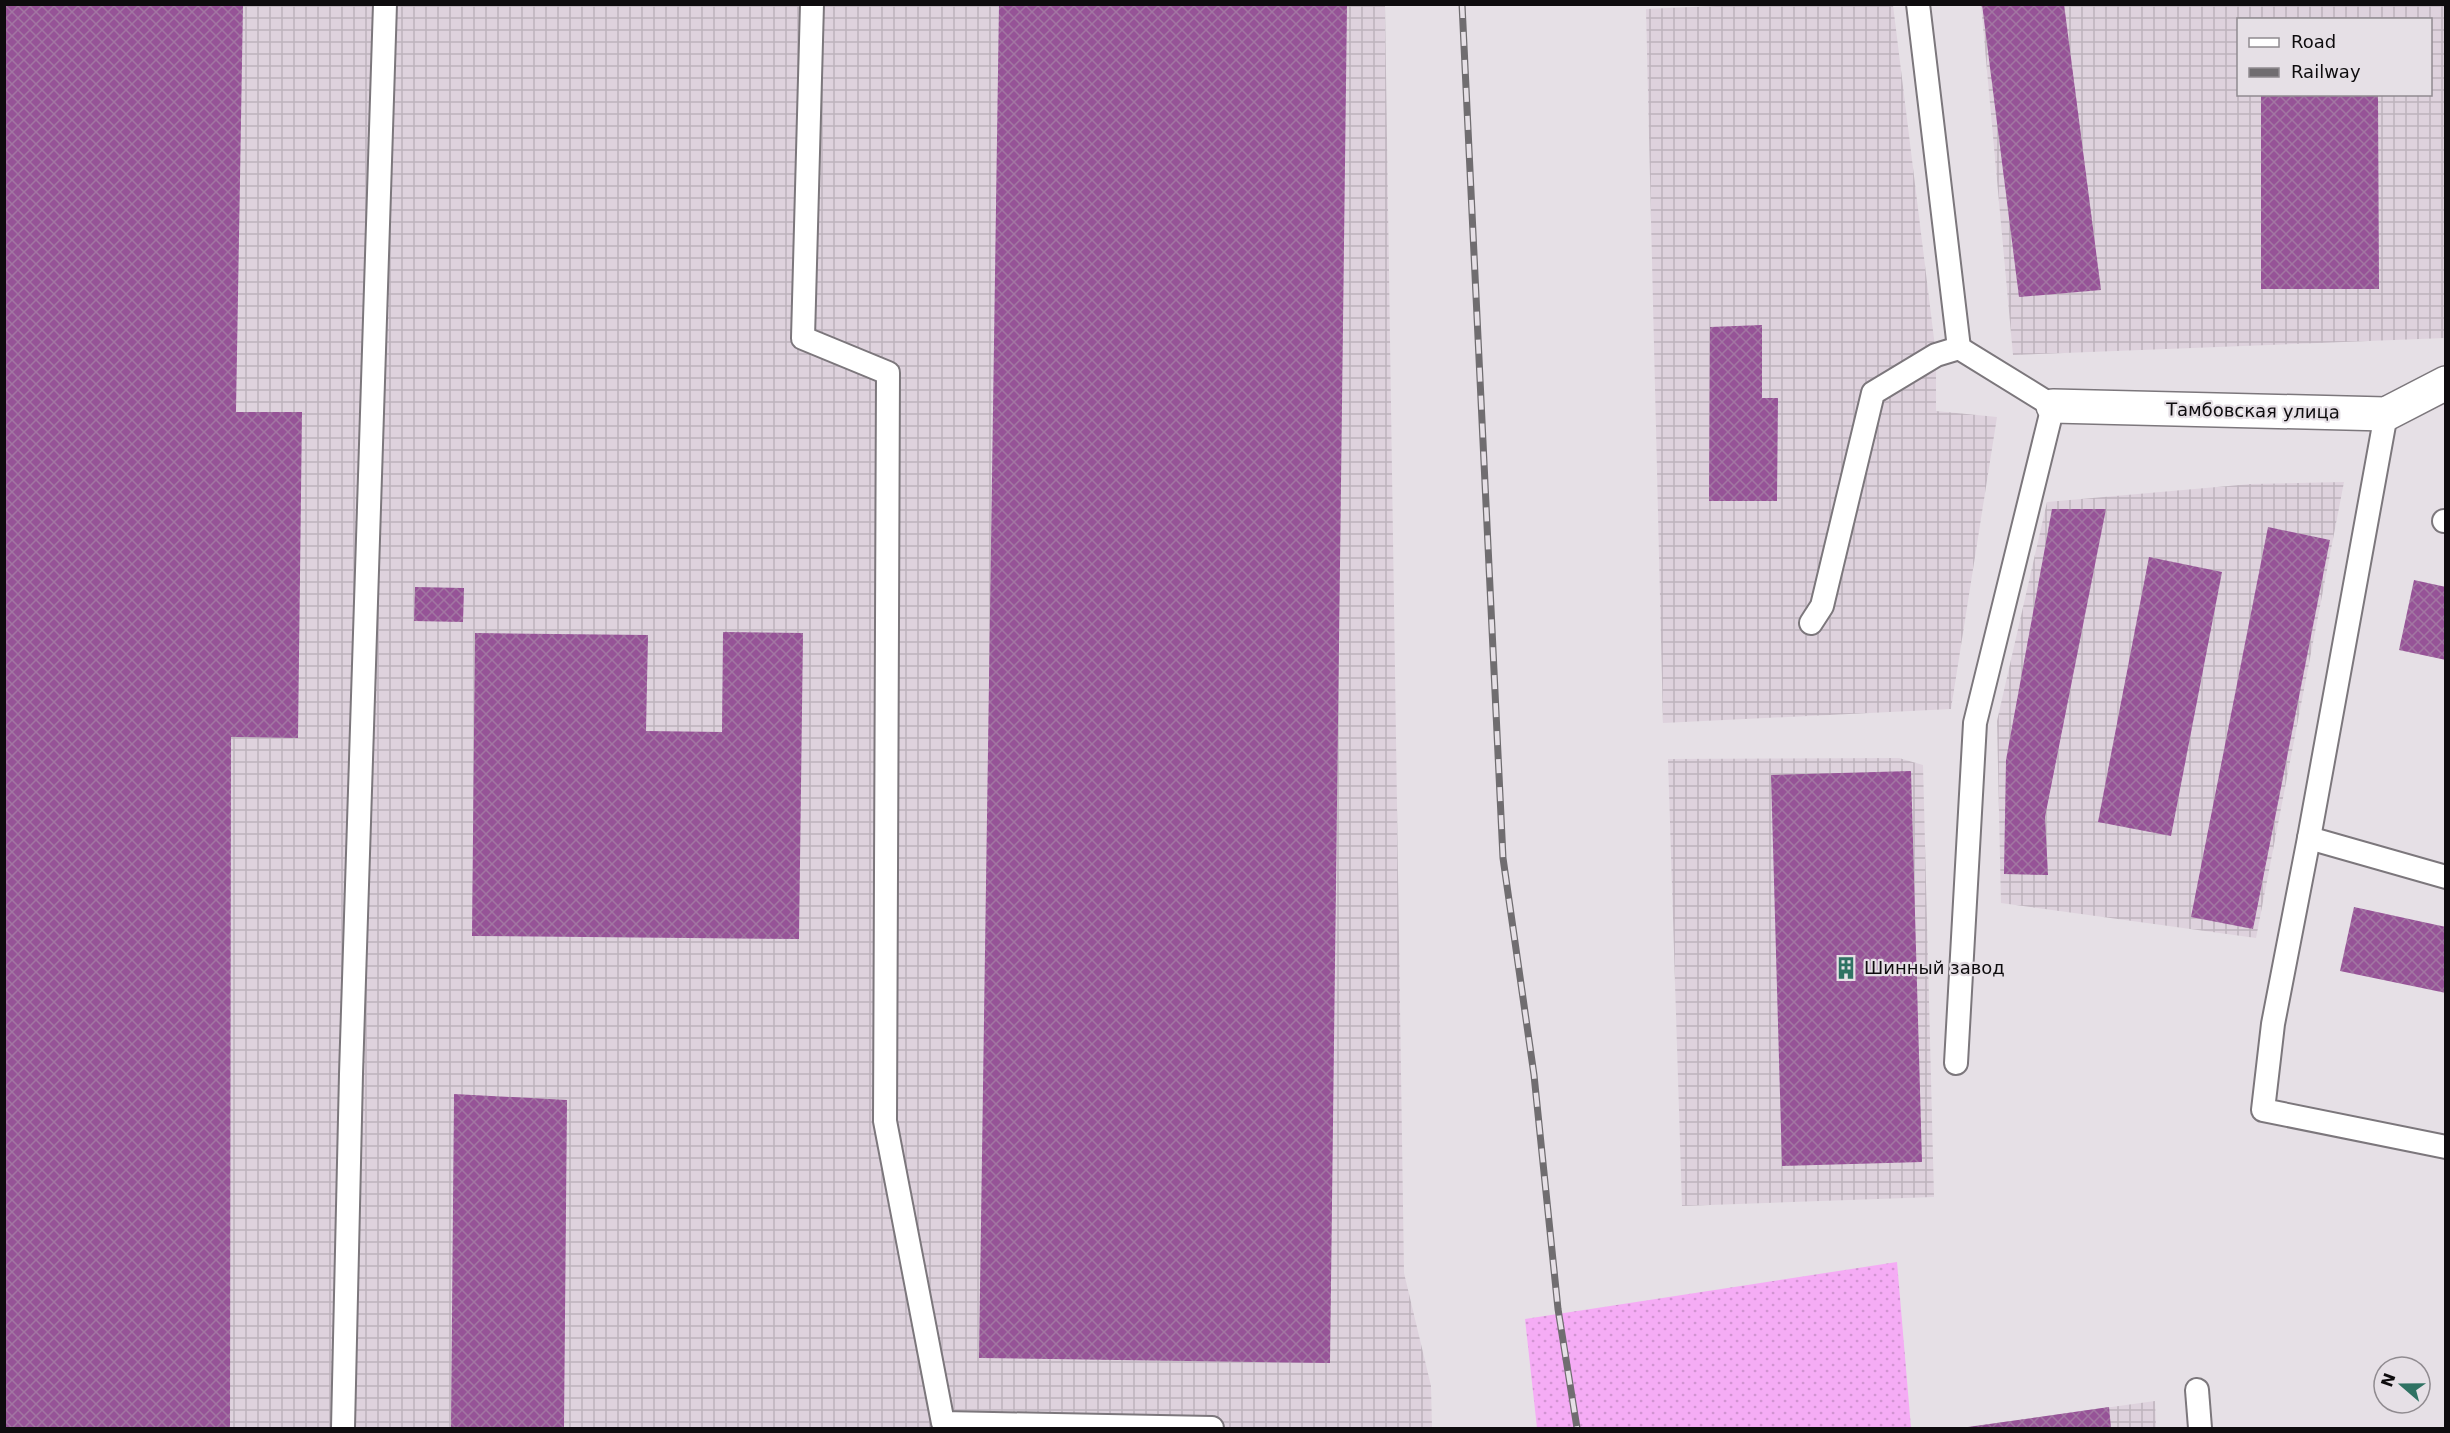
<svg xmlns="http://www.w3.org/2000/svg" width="2450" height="1433" viewBox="0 0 2450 1433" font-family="'DejaVu Sans',sans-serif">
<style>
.industrial{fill:url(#industrial-grid);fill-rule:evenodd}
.grass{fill:url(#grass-dots)}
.building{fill:url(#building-cross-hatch)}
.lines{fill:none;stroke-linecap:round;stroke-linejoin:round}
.service-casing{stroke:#7c777c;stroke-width:26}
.minor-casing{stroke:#7c777c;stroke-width:36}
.service{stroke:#fff;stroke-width:22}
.minor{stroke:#fff;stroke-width:33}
.rail-casing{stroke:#706d70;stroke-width:7}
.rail{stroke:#e6e0e6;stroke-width:4.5;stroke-dasharray:14;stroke-linecap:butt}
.labels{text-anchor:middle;stroke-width:4.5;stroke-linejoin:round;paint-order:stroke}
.street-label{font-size:18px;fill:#0e0c0e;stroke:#e6e0e6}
.poi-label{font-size:18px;fill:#0e0c0e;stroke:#e6e0e6;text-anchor:start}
</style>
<defs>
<pattern id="industrial-grid" width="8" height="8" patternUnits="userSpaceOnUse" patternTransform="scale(1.5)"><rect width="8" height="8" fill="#ded2dd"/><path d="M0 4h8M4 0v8" fill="none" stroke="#bdb3bc"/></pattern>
<pattern id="grass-dots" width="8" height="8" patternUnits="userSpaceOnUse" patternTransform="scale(1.5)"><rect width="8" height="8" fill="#f5acf5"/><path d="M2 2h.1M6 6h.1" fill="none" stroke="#d193d1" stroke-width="1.8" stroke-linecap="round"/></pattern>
<pattern id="building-cross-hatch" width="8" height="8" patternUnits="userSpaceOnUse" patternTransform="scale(1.5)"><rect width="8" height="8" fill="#965397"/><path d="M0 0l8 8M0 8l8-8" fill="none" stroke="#a276a2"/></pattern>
</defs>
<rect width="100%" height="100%" fill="#e6e0e6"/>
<g class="industrial">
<path d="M1763,4L1893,5L1936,355V411L1997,417L1951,709L1663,723L1646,9Z"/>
<path d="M5,5H1385L1404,1273L1431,1386L1432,1428H5Z"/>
<path d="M1981,5H2445V338L2013,355ZM2238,20H2430V94H2238Z"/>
<path d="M2344,482L2256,938L2001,903L1997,721L2047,502L2251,484Z"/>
<path d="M1899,758L1923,765L1934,1197L1682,1206L1668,759Z"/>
<path d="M2155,1401L2156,1428H1943L1967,1427Z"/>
</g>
<path class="grass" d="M1897,1262L1911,1428H1537L1525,1319Z"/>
<g class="building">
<path d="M4,4H243L236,412H302L298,738L231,737L230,1428H4Z"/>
<path d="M999,4H1347L1330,1363L979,1358Z"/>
<path d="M1982,4H2064L2101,290L2019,297Z"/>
<path d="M2261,94H2378L2379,289H2261Z"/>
<path d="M1762,325V398H1778L1777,501H1709L1710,327Z"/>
<path d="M2052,509H2106L2045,817L2048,875L2004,874L2006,760Z"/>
<path d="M2268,527L2330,540L2253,929L2191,917Z"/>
<path d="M2149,557L2222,572L2171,836L2098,822Z"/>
<path d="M2414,580L2446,587V660L2399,650Z"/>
<path d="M415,587L464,588L463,622L414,621Z"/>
<path d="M723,632L803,633L799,939L472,936L475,633L648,635L646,731L722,732Z"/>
<path d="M1911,771L1922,1162L1782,1166L1771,775Z"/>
<path d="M2354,907L2446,927V993L2340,971Z"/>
<path d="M454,1094L567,1100L564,1428H451Z"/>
<path d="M2109,1407L2111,1428H1969L1968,1427Z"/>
</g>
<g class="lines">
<g class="service-casing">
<g id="service">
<path d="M812,4L803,338L888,373L885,1121L943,1423L1212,1428"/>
<path d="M1918,4L1959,348"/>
<path d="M2386,414L2309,838L2273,1024L2263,1110L2446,1147"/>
<path d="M2444,521H2446"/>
<path d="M1811,623L1822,606L1873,393L1936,355L1959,348L2053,406L1975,723L1956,1063"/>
<path d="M2309,838L2446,877"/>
<path d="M2197,1390L2200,1428"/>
<path d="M343,1428L351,1074L385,4"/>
</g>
</g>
<g class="minor-casing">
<path id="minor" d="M2053,406L2386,414L2446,383"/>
</g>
<use href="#service" class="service"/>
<use href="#minor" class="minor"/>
<g class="rail-casing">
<path id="rail" d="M1462,4L1503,858L1534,1075L1558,1309L1577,1428"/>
</g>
<use href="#rail" class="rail"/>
</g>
<defs>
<g id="building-bare" transform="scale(1.8)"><path d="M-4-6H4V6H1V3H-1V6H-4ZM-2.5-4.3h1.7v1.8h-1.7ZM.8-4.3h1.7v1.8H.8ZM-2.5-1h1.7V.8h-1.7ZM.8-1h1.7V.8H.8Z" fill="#2f7263" stroke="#e6e0e6" stroke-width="2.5" paint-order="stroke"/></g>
</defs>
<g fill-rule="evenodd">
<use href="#building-bare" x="1846" y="968"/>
</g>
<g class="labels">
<g class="street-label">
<text transform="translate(2253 411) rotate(1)" y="6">Тамбовская улица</text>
</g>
<g class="poi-label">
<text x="1864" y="974">Шинный завод</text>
</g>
</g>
<rect width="2450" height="1433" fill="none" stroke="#0e0c0e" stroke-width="12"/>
<rect x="2237" y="18" width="195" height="78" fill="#e6e0e6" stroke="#908b90" stroke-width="1.5"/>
<rect x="2249" y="38" width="30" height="9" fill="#ffffff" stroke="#908b90" stroke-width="1.5"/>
<text x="2291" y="48" font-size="18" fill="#0e0c0e">Road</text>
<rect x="2249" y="68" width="30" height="9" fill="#706d70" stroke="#908b90" stroke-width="1.5"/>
<text x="2291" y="78" font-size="18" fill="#0e0c0e">Railway</text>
<g transform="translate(2402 1385) rotate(290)"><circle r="28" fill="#e6e0e6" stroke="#908b90" stroke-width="1.5"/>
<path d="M0-4.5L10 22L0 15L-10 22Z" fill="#2f7263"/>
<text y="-9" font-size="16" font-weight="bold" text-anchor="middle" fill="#0e0c0e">N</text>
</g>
</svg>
